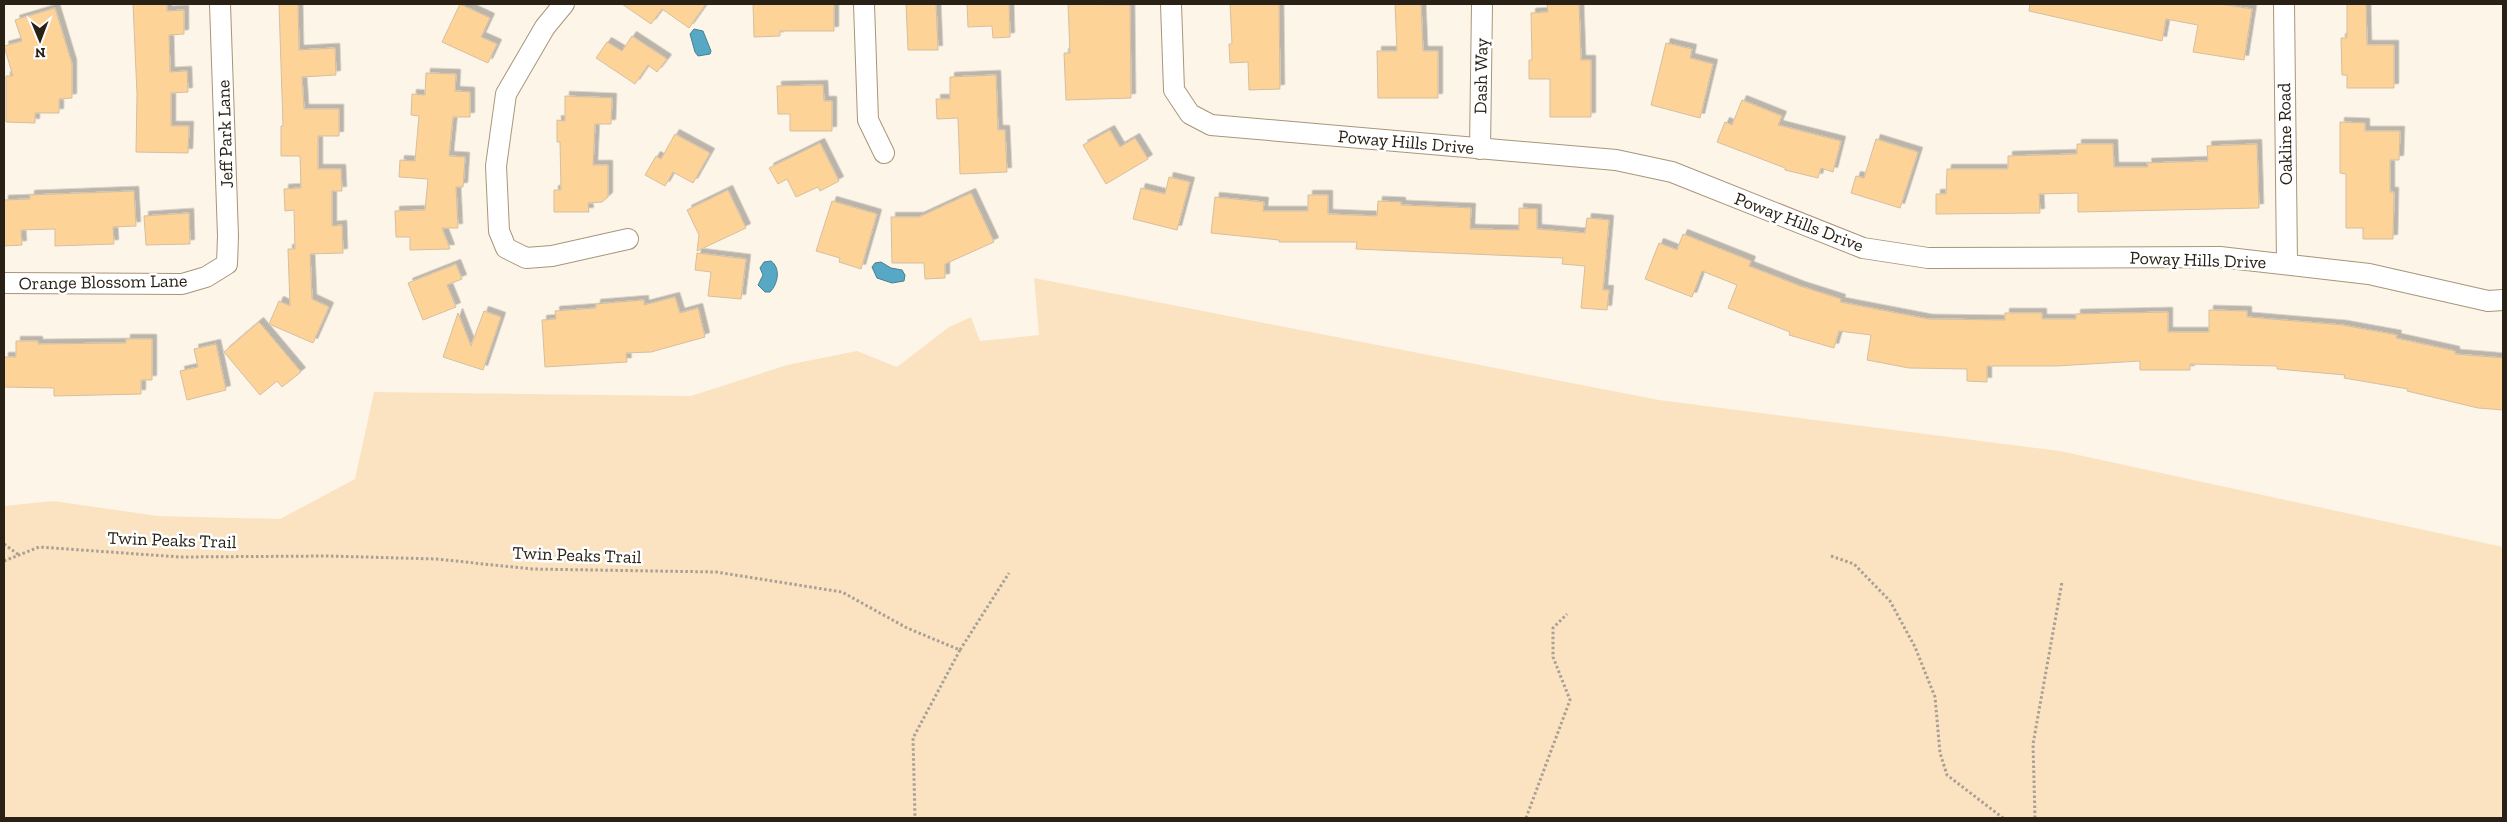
<svg xmlns="http://www.w3.org/2000/svg" width="2507" height="822" viewBox="0 0 2507 822" font-family="'Zilla Slab',serif">
<style>
.green{fill:#fbe3c2}
.water{fill:#57a8c4;stroke:#498090}
.building{fill:#fed398;stroke:#d4bfa1;filter:url(#shadow)}
.lines{fill:none;stroke-linecap:round;stroke-linejoin:round}
.minor-casing{stroke:#a99579;stroke-width:22}
.path{stroke:#a8a094;stroke-width:3;stroke-dasharray:2.5 2.5;stroke-linecap:butt}
.minor{stroke:#fff;stroke-width:20}
.labels{text-anchor:middle;stroke-width:5;stroke-linejoin:round;paint-order:stroke}
.street-label{font-size:18px;fill:#292116;stroke:#fff}
</style>
<defs>
<filter id="shadow"><feDropShadow dx="4.5" dy="-4.5" stdDeviation="0" flood-color="#0004"/></filter>
</defs>
<rect width="100%" height="100%" fill="#fdf5e8"/>
<path class="green" d="M1034,278L1659,400L2060,451L2503,547V818H4V506L53,501L158,516L280,519L355,479L374,392L691,396L787,365L857,351L897,367L949,327L971,317L980,341L1039,335Z"/>
<g class="water">
<path d="M694,29L703,31L711,51L710,54L698,56L695,52L690,34Z"/>
<path d="M771,261C781,268 778,284 770,292H765L758,285L763,275L760,268L764,262Z"/>
<path d="M881,262L891,268L902,270L905,275L904,281L892,283L877,278L872,267L875,263Z"/>
</g>
<g class="building">
<path d="M133,4H167V11L184,10V34L169,35L170,72L187,71L188,92L171,93V126H189L188,153L136,152L137,94Z"/>
<path d="M279,4H298L299,50L335,48L336,75L302,77L304,109H339V136H318V169H341L342,191H332V226L342,225L343,253L310,254L312,299L329,307L313,343L269,324L279,301L290,306L288,249H295L294,210L285,211L284,189L301,188L300,156H281V126H283Z"/>
<path d="M460,4L490,18L481,37L497,44L488,63L442,42Z"/>
<path d="M622,4H706L689,28L662,9L651,24Z"/>
<path d="M753,4H834V31H780V36L754,37Z"/>
<path d="M906,4H936L938,50H908Z"/>
<path d="M967,4H1009L1010,37L993,38L992,26L968,27Z"/>
<path d="M1068,4L1130,5L1131,98L1066,100L1064,53H1070Z"/>
<path d="M1230,4H1279L1280,89L1249,90L1248,62L1230,63L1229,44H1232Z"/>
<path d="M1395,4H1421L1423,51H1438V98H1378L1377,51H1397Z"/>
<path d="M1547,4H1579L1581,60H1591V117H1550V79H1529V60H1532L1531,13L1548,12Z"/>
<path d="M2030,4H2220L2252,9L2244,60L2193,52L2198,25L2166,19L2162,41L2029,11Z"/>
<path d="M2347,4H2366L2367,45H2394V88H2347V75H2342L2341,38H2347Z"/>
<path d="M55,8L72,64V98L59,99V113H35V123L6,122V76H13L4,46L22,41L15,20Z"/>
<path d="M632,36L667,59L657,72L648,65L635,84L596,58L607,42L622,51Z"/>
<path d="M1666,43L1692,49L1690,58L1713,64L1700,118L1651,105Z"/>
<path d="M426,73L456,74L455,91L470,92V117H453L449,156L465,157L463,187H456L458,228H442L450,249L410,250V237H396L395,211L425,210L428,179L399,177L400,160L415,161L419,116L411,115L412,94L425,95Z"/>
<path d="M996,75L998,130H1005L1007,172L960,174L958,118L937,119L936,99H950V77Z"/>
<path d="M823,85L824,101H832V131H790V114H778L777,86Z"/>
<path d="M565,96L612,98L611,124H595L593,165H608V197L602,202L588,203L589,212H554V190H561L560,142H557V120L565,121Z"/>
<path d="M1742,100L1782,116L1778,125L1841,141L1833,172L1821,168L1818,178L1785,170V168L1717,142L1725,122L1732,125Z"/>
<path d="M2340,122L2365,123V131H2400L2399,160H2390V192H2394L2393,239H2363V228H2346V174L2340,173Z"/>
<path d="M1110,130L1120,147L1135,138L1148,159L1106,184L1083,145Z"/>
<path d="M675,134L710,153L693,183L673,172L665,186L645,175L656,156L661,159Z"/>
<path d="M1876,139L1918,152L1900,208L1851,193L1856,176L1864,178Z"/>
<path d="M820,143L839,181L820,191L818,187L796,197L787,179L778,184L769,168Z"/>
<path d="M2077,144H2113L2114,167H2148L2147,163L2208,161L2207,146L2257,144L2259,208L2078,212V193L2039,194L2040,213L1936,214V194H1946L1947,169H2008V156L2077,154Z"/>
<path d="M1169,177L1190,182L1177,230L1133,219L1141,188L1165,194Z"/>
<path d="M728,190L746,228L697,251L699,235L687,210Z"/>
<path d="M134,191L136,226L113,227L114,244L55,246V229L21,230L22,245L4,246V200L30,199V195Z"/>
<path d="M971,193L994,242L945,264V278L925,279L924,263H892L891,217H919Z"/>
<path d="M1308,195H1328V214L1377,216L1378,201L1401,202V205L1471,208L1470,229L1519,230V208L1537,209V229L1585,233L1587,218L1609,220L1603,290H1609L1607,310L1581,308L1585,266L1562,264L1563,258L1356,249L1357,242H1279V240L1211,233L1215,197L1264,202L1263,211H1308Z"/>
<path d="M832,201L877,214L861,269L839,262L840,258L816,251Z"/>
<path d="M189,213L190,244L146,245L144,216Z"/>
<path d="M1683,234L1751,261L1749,266L1800,286L1841,299L1840,302L1928,319L2005,320V313H2042V319H2076V314L2168,312V332H2209V310L2247,311V317L2342,325L2397,335L2396,338L2455,351V354L2503,358V410L2478,408L2407,391L2408,389L2344,378L2345,375L2277,369V366L2190,364V370H2140V361L2056,366H1987V382L1967,381V369L1909,368L1867,360L1871,335L1839,331L1834,348L1789,335L1790,332L1728,308L1737,285L1702,271L1692,297L1645,279L1659,243L1677,250Z"/>
<path d="M697,253L746,259L741,299L708,296L711,272L695,270Z"/>
<path d="M456,264L462,279L447,285L456,307L423,320L408,283Z"/>
<path d="M675,297L680,313L698,308L705,337L651,352L626,353L627,362L545,367L542,320L556,319L555,311L596,308V304L644,300V305Z"/>
<path d="M484,311L501,317L483,370L443,357L458,313L471,346Z"/>
<path d="M259,322L301,372L282,387L277,381L260,395L224,352Z"/>
<path d="M126,339H152V380H141V394L54,396V388L4,387V357H16V341H38V344L126,343Z"/>
<path d="M216,344L226,390L187,400L180,371L198,367L194,349Z"/>
</g>
<g class="lines">
<g class="minor-casing">
<g id="minor">
<path d="M564,4L545,27L506,94L496,166L499,231L506,248L526,258L552,256L628,239"/>
<path d="M864,4L868,120L884,153"/>
<path d="M1171,4L1174,90L1190,114L1211,125L1616,160L1672,172L1863,248L1928,258L2220,257L2369,274L2488,301L2503,300"/>
<path d="M2284,4L2287,263"/>
<path d="M1480,149L1482,4"/>
<path d="M4,283L182,284L206,277L227,264L228,236L220,4"/>
</g>
</g>
<g class="path">
<path d="M4,544L19,555"/>
<path d="M1831,556L1854,564L1890,601L1915,647L1935,697L1940,753L1947,775L2003,818"/>
<path d="M4,561L39,547L180,557L328,556L436,559L532,569L716,572L842,592L907,628L960,650L913,738L915,818"/>
<path d="M960,650L1009,573"/>
<path d="M1526,818L1570,700L1553,657V628L1567,614"/>
<path d="M2035,818L2033,744L2062,582"/>
</g>
<use href="#minor" class="minor"/>
</g>
<g class="labels">
<g class="street-label">
<text transform="translate(1481 76) rotate(-89)" y="6">Dash Way</text>
<text transform="translate(225 134) rotate(-92)" y="6">Jeff Park Lane</text>
<text transform="translate(2285 134) rotate(-91)" y="6">Oakline Road</text>
<text transform="translate(1406 142) rotate(5)" y="6">Poway Hills Drive</text>
<text transform="translate(1799 222) rotate(21)" y="6">Poway Hills Drive</text>
<text transform="translate(2198 260) rotate(2)" y="6">Poway Hills Drive</text>
<text transform="translate(103 282) rotate(-1)" y="6">Orange Blossom Lane</text>
<text transform="translate(172 540) rotate(2)" y="6">Twin Peaks Trail</text>
<text transform="translate(577 555) rotate(2)" y="6">Twin Peaks Trail</text>
</g>
</g>
<rect width="2507" height="822" fill="none" stroke="#292116" stroke-width="10"/>
<g transform="translate(40 40) rotate(179)" stroke="#ffffff" stroke-width="4" paint-order="stroke">
<path d="M0-4L9 19L0 12L-9 19Z" fill="#292116"/>
<text y="-8" font-size="14" font-weight="bold" text-anchor="middle" fill="#292116">N</text>
</g>
</svg>
